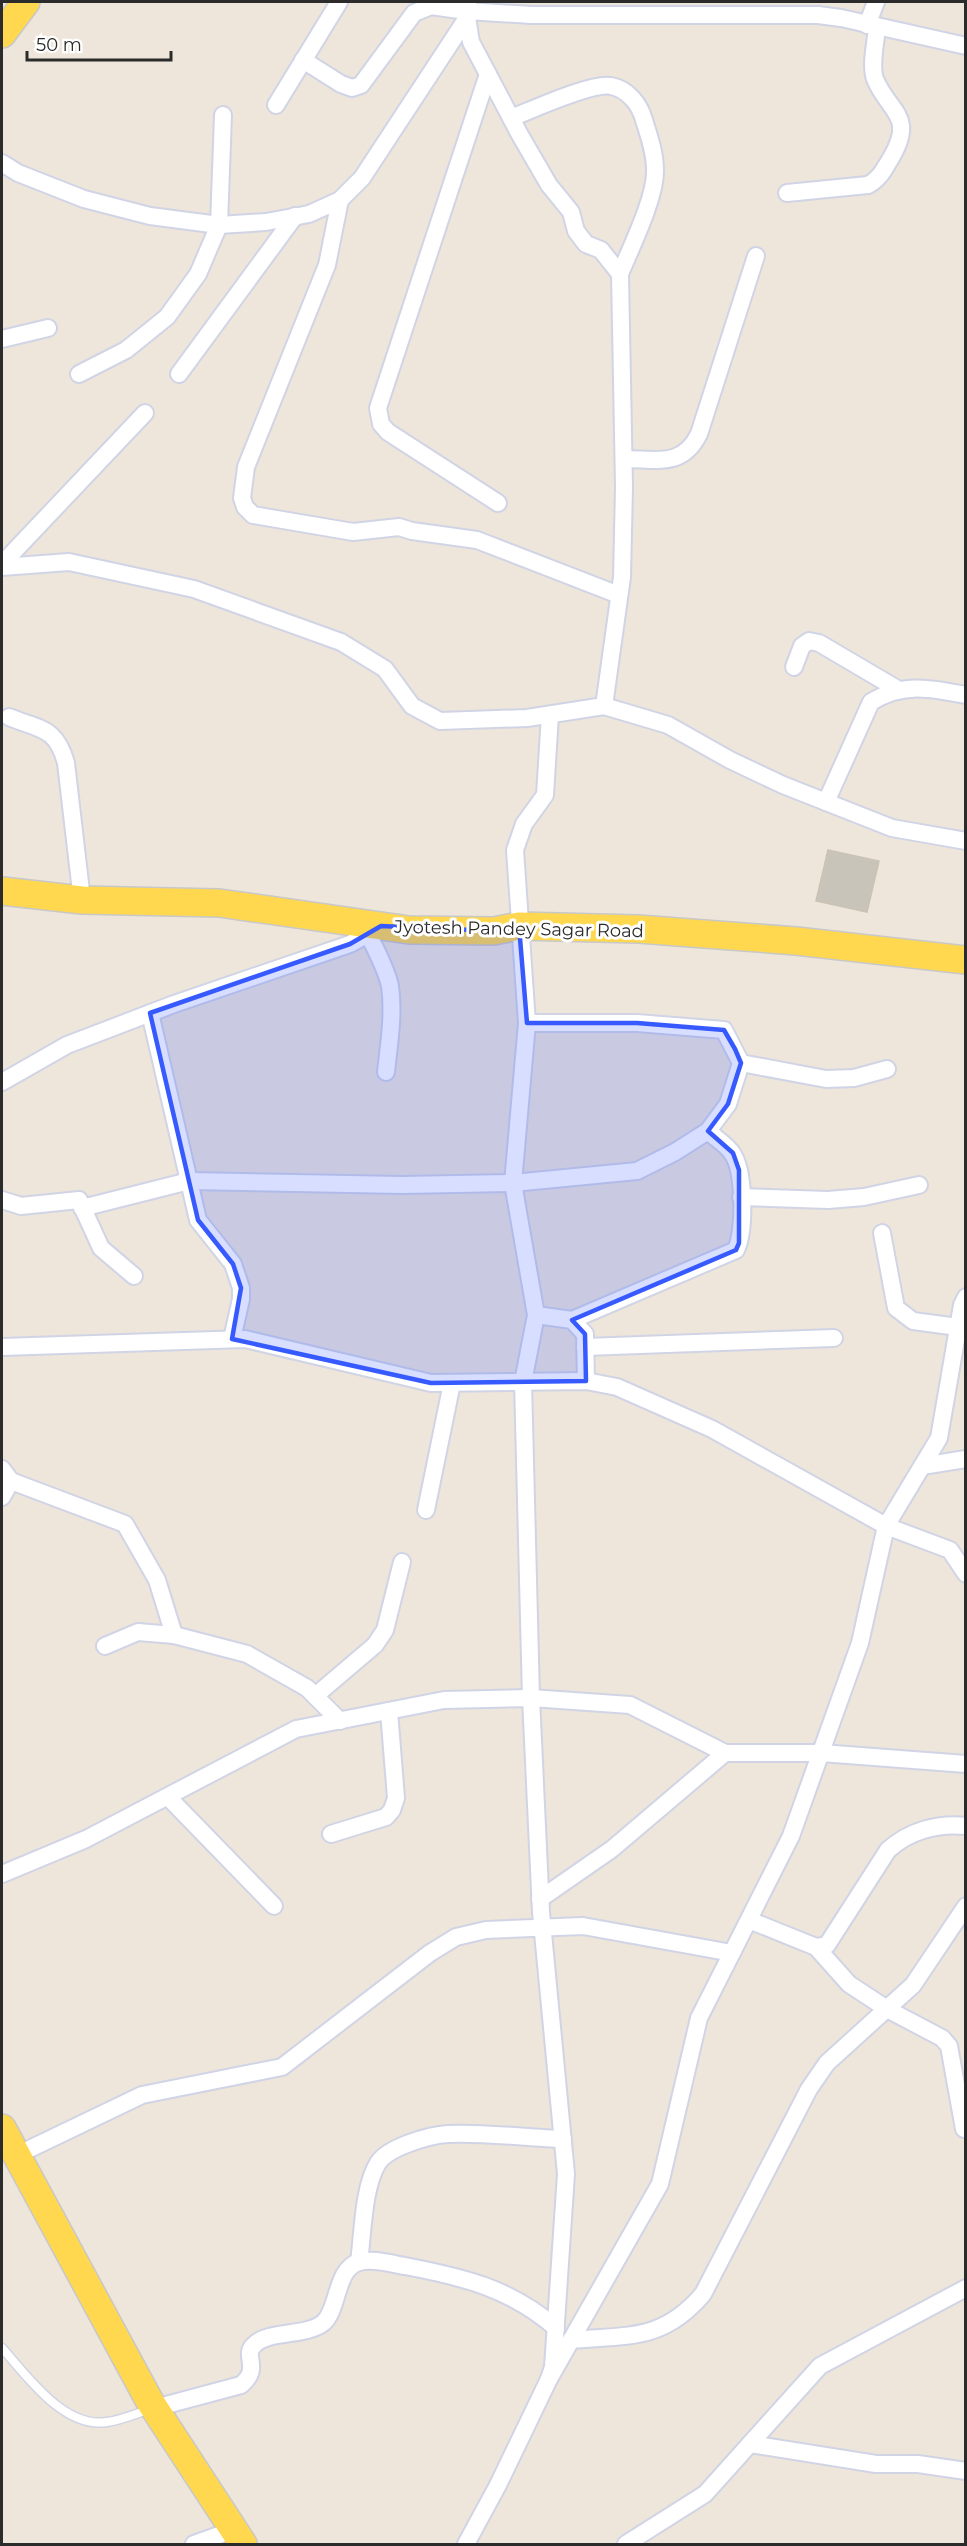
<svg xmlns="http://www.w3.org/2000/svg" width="967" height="2546" viewBox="0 0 967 2546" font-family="Montserrat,sans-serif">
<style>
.building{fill:#c9c4ba;stroke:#cac3b4;stroke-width:1.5}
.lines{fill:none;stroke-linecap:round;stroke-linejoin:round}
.lane-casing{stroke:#d0d4e5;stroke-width:11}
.street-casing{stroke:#d0d4e5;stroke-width:20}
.primary-casing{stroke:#c8c8c8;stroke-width:30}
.lane{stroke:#fff;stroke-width:8}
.street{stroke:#fff;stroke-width:16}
.primary{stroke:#ffd84f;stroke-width:27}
.marked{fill:#375aff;fill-opacity:0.2;stroke:#375aff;stroke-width:4.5;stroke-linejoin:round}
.labels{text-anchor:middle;stroke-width:6;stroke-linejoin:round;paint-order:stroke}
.street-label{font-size:18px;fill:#2b2b2b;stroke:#fff}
</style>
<rect width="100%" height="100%" fill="#eee6db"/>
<path class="building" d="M828,850L879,861L867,912L816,901Z"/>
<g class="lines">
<g class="lane-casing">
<path id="lane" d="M2,2348C27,2376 64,2429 107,2422C122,2420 137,2413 151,2409"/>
</g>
<g class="street-casing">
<g id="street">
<path d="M468,2L466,11L471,42L520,135L549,185L571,212L576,231L586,244L601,250L620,274L624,487L622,577L604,706"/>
<path d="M867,25L876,2"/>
<path d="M303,60L341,84L352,88L361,85L414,13L431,6L466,11L531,15H818L841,18L966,46"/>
<path d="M488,74L378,408L381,424L388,432L498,503"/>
<path d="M276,105L339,2"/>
<path d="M511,118C532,110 592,82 611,86C628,89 640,105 644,120C649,136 655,153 655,170C656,197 631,247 620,274"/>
<path d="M2,163L18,173L84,199L150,216L219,225L266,222L309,214L340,200L362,178L467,18"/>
<path d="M787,193L868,185C880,179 884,169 891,158C916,115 889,113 875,79C870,65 876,42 877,27"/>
<path d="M340,200L327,265L246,467L242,498L245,507L253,515L353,532L399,527L412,531L477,540L619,595"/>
<path d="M2,339L48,328"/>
<path d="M79,374L126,350L167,317L198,274L219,225L223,115"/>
<path d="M179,374L295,216"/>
<path d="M624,459C657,459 682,468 699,434L756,256"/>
<path d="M2,564L145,413"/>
<path d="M2,567L69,562L194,589L341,642L385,669L412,706L440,721L527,718L604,706L668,725L730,760L783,785L892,828L966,841"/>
<path d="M794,667L802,646L809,641L819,643L899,690"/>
<path d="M9,717C41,730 56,727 66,763L82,900"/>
<path d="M826,802L871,702C903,682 931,688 966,695"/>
<path d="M368,934C376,950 386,968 390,986C394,1014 389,1044 386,1072"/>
<path d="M150,1013L198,1220L233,1264L241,1288V1299L232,1339"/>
<path d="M741,1063L826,1079L854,1078L887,1069"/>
<path d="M2,1082L67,1045L174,1004L350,944L380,927"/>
<path d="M741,1197L828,1200L864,1197L919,1185"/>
<path d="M2,1200L21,1206L79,1200L101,1248L134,1276"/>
<path d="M82,1208L189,1181L402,1185L513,1183L637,1171L675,1152L708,1131L728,1104L741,1063L724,1030L637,1023H527"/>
<path d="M882,1233L896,1308L913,1321L958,1327"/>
<path d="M536,1315L572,1320L585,1334L586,1381"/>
<path d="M572,1320L736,1250C745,1231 745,1171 732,1153C727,1145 715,1138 708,1131"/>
<path d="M2,1347L245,1339L431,1383L586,1381L617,1387L712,1429L886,1526L950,1550L966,1574"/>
<path d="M585,1347L834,1338"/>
<path d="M922,1466L966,1459"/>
<path d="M2,1469L11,1481L125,1524L157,1580L174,1635"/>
<path d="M2,1497L11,1481"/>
<path d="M426,1510L452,1383"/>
<path d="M105,1646L138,1632L174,1635L247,1654L307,1688L340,1721"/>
<path d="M315,1696L375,1645L385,1630L402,1562"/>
<path d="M168,1797L274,1906"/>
<path d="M331,1834L386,1817L392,1810L396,1798L389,1711"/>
<path d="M2,1874L86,1839L296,1729L444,1700L531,1698L630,1705L725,1753H821L966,1764"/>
<path d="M540,1899L612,1849L725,1753"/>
<path d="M749,1920L816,1947L827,1945L888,1850C909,1831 937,1823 966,1826"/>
<path d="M816,1947L849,1984L887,2009L942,2038L949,2046L964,2129"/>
<path d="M17,2155L142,2095L282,2067L430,1953L456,1937L486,1930L583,1926L732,1953"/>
<path d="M359,2262C363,2233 363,2187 378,2163C388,2147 430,2135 448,2134C483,2132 528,2138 563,2139"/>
<path d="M571,2340C629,2335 663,2341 703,2294L809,2089L827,2063L913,1985L966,1906"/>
<path d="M549,2379L553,2367L566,2174L541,1912L531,1698L523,1382L536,1315L513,1183L527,1023L515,850L524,824L545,795L550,715"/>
<path d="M155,2408L241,2385C262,2368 242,2356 254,2345C268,2330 305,2337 323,2323C339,2310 335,2269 359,2262C373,2258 392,2264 405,2266C463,2277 510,2288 556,2328"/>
<path d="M750,2444L876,2464H918L966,2471"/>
<path d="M194,2544L233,2530"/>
<path d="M466,2544L498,2485L549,2379L660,2184L699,2018L791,1836L860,1643L886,1526L939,1438L962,1305L966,1297"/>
<path d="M626,2544L705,2494L820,2366L966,2288"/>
</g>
</g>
<g class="primary-casing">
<g id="primary">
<path d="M2,34L26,2"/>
<path d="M2,891L82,900L219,903L409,930L494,931L519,926L638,929L796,941L966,960"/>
<path d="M2,2128L149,2400L243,2544"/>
</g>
</g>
<use href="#lane" class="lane"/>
<use href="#street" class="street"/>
<use href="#primary" class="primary"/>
</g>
<path class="marked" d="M381,926L494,931L519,926L527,1023H637L724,1030L735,1049L741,1063L728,1104L708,1131L733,1153L739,1170V1243L736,1250L572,1320L585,1334L586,1381L431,1383L232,1339L241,1288L233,1264L198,1220L150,1013L350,944Z"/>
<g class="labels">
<g class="street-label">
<text transform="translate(519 929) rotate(1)" y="6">Jyotesh Pandey Sagar Road</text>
</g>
</g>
<rect width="967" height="2546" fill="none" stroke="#2b2b2b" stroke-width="6"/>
<path d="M27 51v9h144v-9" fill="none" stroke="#2b2b2b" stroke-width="3"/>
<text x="36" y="51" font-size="18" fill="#2b2b2b" stroke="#ffffff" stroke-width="4.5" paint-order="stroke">50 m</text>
</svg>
